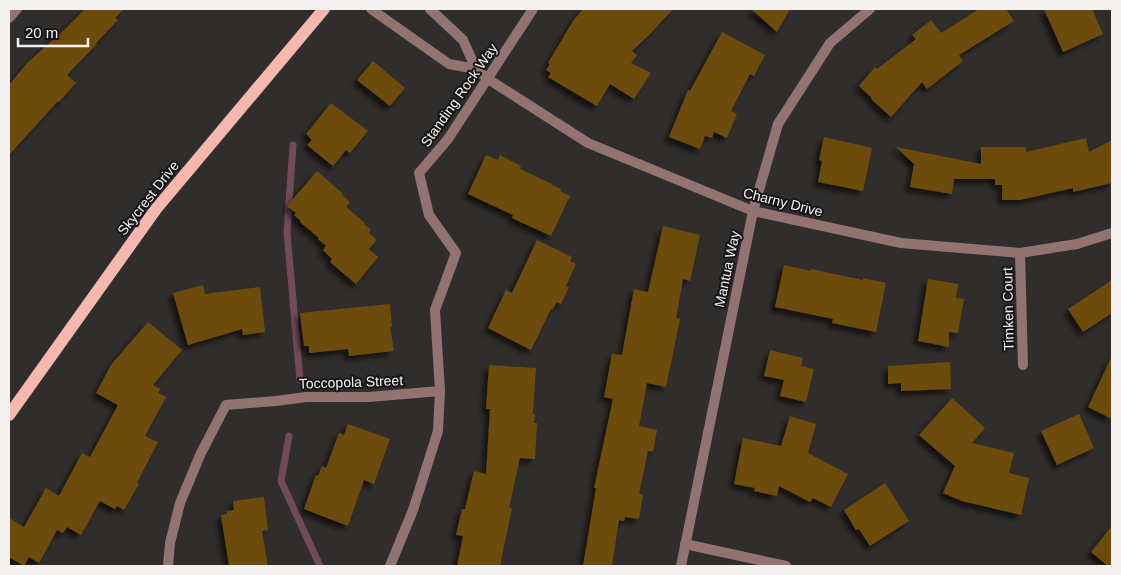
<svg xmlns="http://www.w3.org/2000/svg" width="1121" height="575" viewBox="0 0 1121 575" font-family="Helvetica,sans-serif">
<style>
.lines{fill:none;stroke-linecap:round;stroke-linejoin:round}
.stream{stroke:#724a59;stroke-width:7}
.building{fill:#6d4b0a;filter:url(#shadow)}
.street{stroke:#92736f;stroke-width:10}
.primary{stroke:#f6b7ae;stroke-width:12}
.labels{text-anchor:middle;stroke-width:4;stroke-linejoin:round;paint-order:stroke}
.street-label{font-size:14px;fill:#f4f2f1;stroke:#171616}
</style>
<defs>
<filter id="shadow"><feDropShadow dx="-4.5" dy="4.5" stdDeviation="2.5" flood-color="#0009"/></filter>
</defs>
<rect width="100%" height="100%" fill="#302e2c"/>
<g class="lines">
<g class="stream">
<path d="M293,145L287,232L300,380"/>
<path d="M289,436L281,481L320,566"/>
</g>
</g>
<g class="building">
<path d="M85,9H124L115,18L118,20L96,43L97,44L67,75L76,83L59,102L58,101L9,155V85L27,63L62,32Z"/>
<path d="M583,9H673L651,33L632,51L637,55L631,63L651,73L634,99L610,84L597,106L548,77L551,73L546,70L550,64L548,63L573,21Z"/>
<path d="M751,9H790L777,32Z"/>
<path d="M979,9H1006L1014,21L959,55L963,61L927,89L922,82L891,117L871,99L872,98L859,86L875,67L877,69L916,39L912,35L931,20L941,33Z"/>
<path d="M1044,9H1092L1103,34L1063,52Z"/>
<path d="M722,32L765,55L754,76L750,74L731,111L737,114L727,138L714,132L712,138L705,136L700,149L669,137L688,90L690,91Z"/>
<path d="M373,61L405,88L390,106L357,80Z"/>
<path d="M331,103L368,131L350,153L346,150L333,166L307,145L312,140L306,134Z"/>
<path d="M824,137L872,148L863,191L818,182L822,161L819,160Z"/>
<path d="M1086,138L1089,152L1112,140V183L1073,192V188L1020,200H1002V185H995V179H954L952,194L910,187L914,164L896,147L981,164V147H1026V152Z"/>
<path d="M486,155L498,160L500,155L521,166L520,169L552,184L551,185L561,189L560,191L570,196L551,236L512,218L513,215L468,194Z"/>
<path d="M317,171L343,194L342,195L350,202L346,207L365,223L364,224L371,230L369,233L377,240L369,249L378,257L356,284L330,262L332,259L323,250L326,246L318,239L319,238L300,222L301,221L294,215L296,213L287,206Z"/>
<path d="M663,226L700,235L690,281L683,279L676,318L680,319L666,387L647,383L639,426L657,430L653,452L648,451L639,494L643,495L639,519L625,517L624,521L619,520L612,566H583L596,488H594L613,399L604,397L612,354L622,355L634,289L648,292Z"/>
<path d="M537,240L572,257L570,261L576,264L566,286L569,287L561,304L557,302L552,310L551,309L531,350L488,328L506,290L512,293Z"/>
<path d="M784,265L811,271V269L863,280V278L886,283L876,332L832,323L833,319L775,307Z"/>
<path d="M928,279L958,284L956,298L964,299L958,333L949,332V347L918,341Z"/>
<path d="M1112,280V313L1083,332L1068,309Z"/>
<path d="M203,285L205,294L260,287L265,332L243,335L242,329L188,345L173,293Z"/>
<path d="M390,304L392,327H390L394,351L349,356L348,349L309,353V346H304L300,313Z"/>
<path d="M148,322L182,350L153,385L160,389L158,393L166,397L145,436L158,442L137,483L139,484L124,510L117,506L115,509L100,501L81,535L67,527L63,533L57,530L39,563L29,557L24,566L9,557V518L24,527L46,488L59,496L82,453L90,457L118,405L96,393L111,365Z"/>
<path d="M770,350L803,358L801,366L814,369L806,402L780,396L784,380L764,376Z"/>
<path d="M1112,356V419L1088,407Z"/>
<path d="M950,362L951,389L901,391V383L888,384V366Z"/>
<path d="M489,365L536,368L533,414H535L534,423H537L535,459L520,458L509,508H512L500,566H457L463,536L456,535L462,509H465L474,471L486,474L490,409H486Z"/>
<path d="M952,398L985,428L972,443L1014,453L1009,473L1029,478L1021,515L962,501L943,493L955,466L919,435Z"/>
<path d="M1079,414L1094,448L1057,465L1041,431Z"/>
<path d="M790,416L816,424L808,453L848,474L831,507L813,498L810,502L779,486L777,496L754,491L755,488L734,484L743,438L781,446Z"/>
<path d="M348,424L390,439L374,484L364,480L348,526L304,509L316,475L318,476L322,466L326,468L339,433L344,435Z"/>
<path d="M885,483L909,521L870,546L859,529L856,530L844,510Z"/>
<path d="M264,497L268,530L262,531L268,566H229L221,515L227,514V511L234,510L233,501Z"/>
<path d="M1112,526V566H1108L1091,552Z"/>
</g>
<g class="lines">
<g class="street">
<path d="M371,9L449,64L476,69"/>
<path d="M430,9L463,40L476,69L488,79L588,143L753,211L901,243L1020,253L1077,244L1112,233"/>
<path d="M9,18L17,9"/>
<path d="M1020,253L1023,365"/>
<path d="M685,544L786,566"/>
<path d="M168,566L170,543L180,503L201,453L226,405L276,401L306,397H369L440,391"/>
<path d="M390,566L413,510L438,431L440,391L435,310L456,253L429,215L419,173L448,139L533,9"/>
<path d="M681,566L753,211L778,124L830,43L870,9"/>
</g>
<path class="primary" d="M9,415L156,209L324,9"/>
</g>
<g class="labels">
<g class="street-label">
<text transform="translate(459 95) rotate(-55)" y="5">Standing Rock Way</text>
<text transform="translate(148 198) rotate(-52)" y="5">Skycrest Drive</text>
<text transform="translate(783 202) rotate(14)" y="5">Charny Drive</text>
<text transform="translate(727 269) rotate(-78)" y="5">Mantua Way</text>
<text transform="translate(1008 309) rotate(-91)" y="5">Timken Court</text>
<text transform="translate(351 382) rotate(-2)" y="5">Toccopola Street</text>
</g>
</g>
<rect width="1121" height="575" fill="none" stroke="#f4f2f1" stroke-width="20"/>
<path d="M18 38v8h70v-8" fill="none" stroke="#f4f2f1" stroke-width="2.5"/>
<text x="25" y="38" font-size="15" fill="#f4f2f1" stroke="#171616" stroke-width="4" paint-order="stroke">20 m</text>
</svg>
